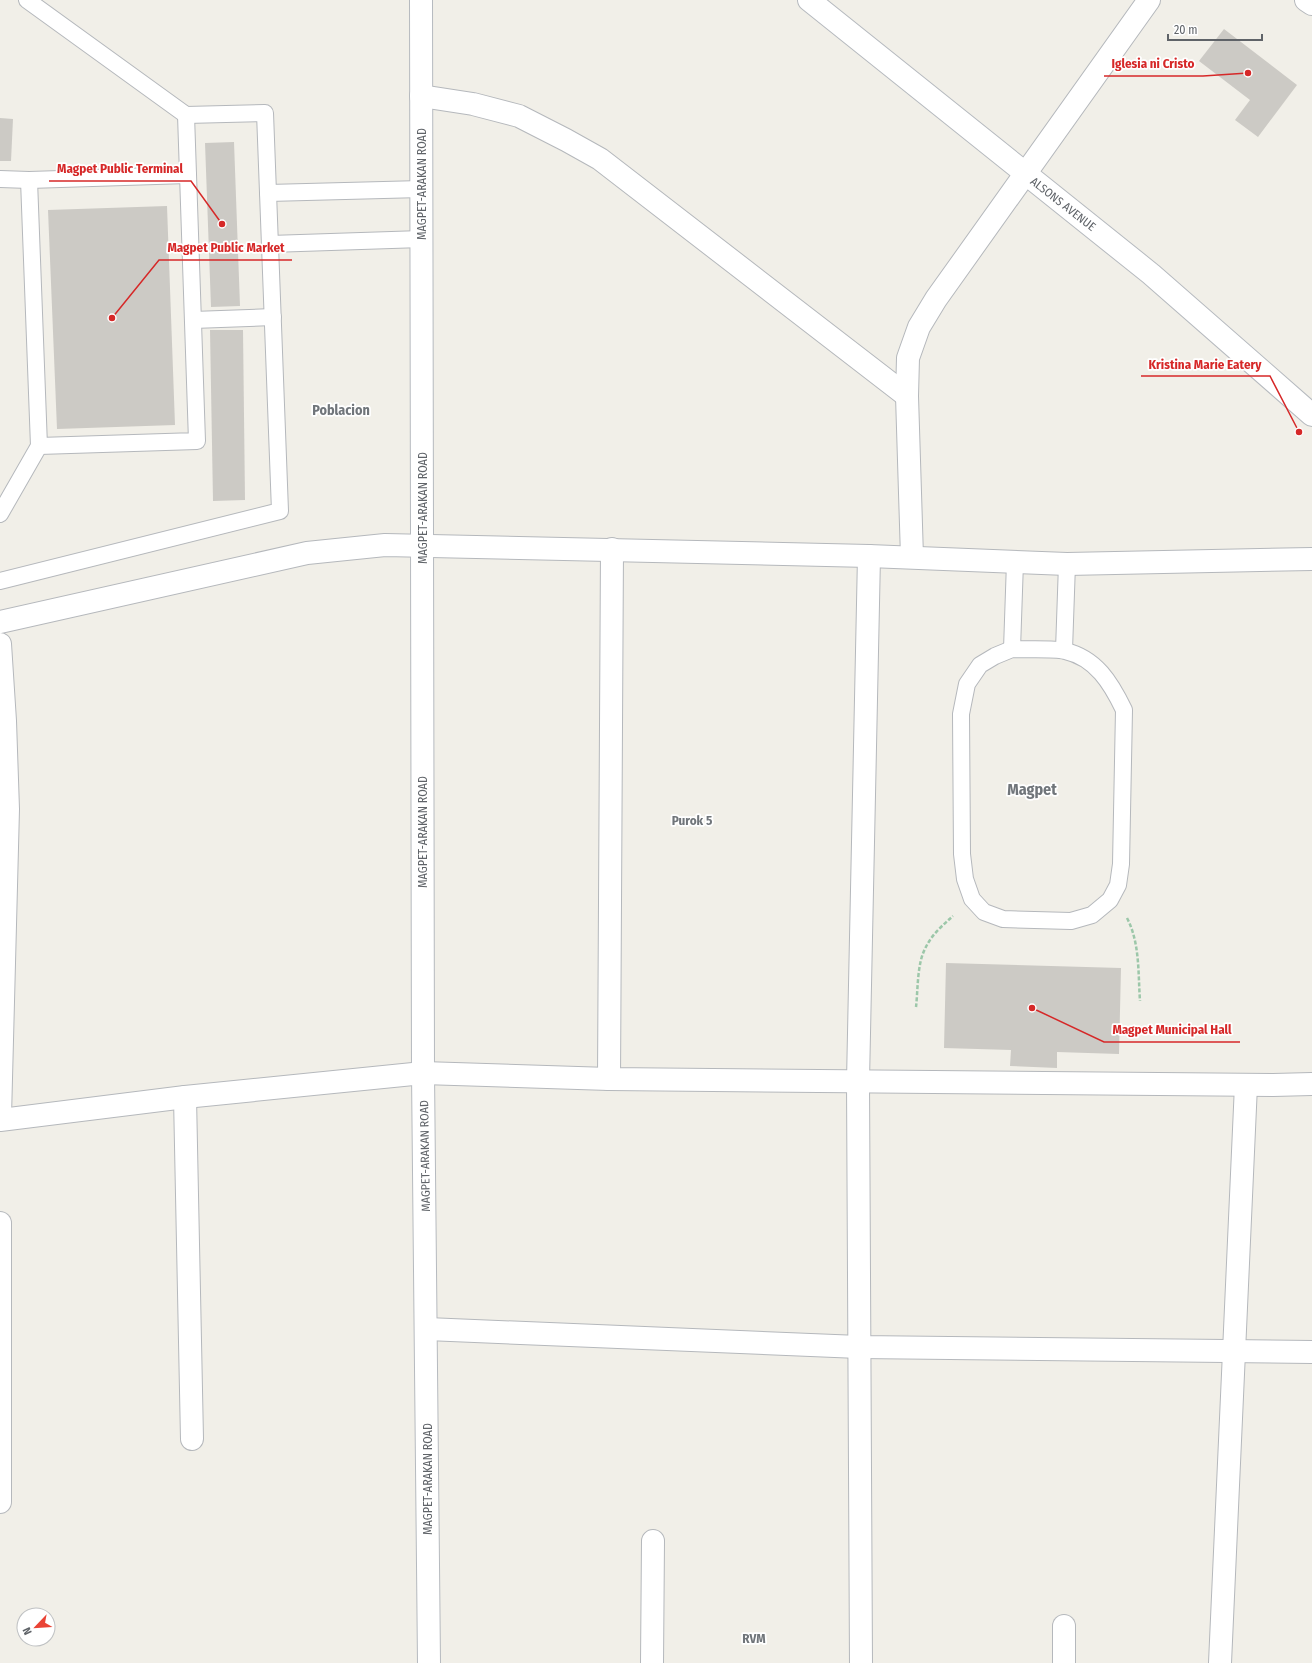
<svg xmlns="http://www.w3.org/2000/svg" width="1312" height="1663" viewBox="0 0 1312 1663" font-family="'Fira Sans Condensed',sans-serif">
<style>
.building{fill:#cccac5}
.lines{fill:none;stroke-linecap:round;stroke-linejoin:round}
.lane-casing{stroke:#b5b8bc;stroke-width:18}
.street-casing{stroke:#b5b8bc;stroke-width:24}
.secondary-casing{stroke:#b6babf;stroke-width:24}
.path{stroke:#9cc7a9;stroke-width:2.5;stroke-dasharray:4 2;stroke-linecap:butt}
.lane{stroke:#fff;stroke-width:16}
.street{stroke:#fff;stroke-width:22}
.secondary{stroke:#fff;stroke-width:22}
.labels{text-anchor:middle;stroke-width:3.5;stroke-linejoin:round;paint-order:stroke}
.street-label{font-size:12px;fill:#5f6368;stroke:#fff}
.neighbourhood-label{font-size:13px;font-weight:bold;fill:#70757a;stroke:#fff}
.quarter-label{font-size:14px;font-weight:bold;fill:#70757a;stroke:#fff}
.district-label{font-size:16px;font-weight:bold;fill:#70757a;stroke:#fff}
.leader{fill:none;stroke:#d62828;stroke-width:1.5}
.callout-dot{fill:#d62828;stroke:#fff;stroke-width:1.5}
.callout-label{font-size:13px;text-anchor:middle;font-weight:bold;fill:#d62828;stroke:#fff;stroke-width:3.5;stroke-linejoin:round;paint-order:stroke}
</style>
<rect width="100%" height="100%" fill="#f1efe8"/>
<g class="building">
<path d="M1224,29L1297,85L1258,137L1235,120L1250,100L1199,61Z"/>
<path d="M0,118L13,119L11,161H0Z"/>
<path d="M234,142L240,306L211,307L205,143Z"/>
<path d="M167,206L175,425L57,429L48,210Z"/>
<path d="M210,330H243L245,500L213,501Z"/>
<path d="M946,963L1121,968L1119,1054L1057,1052V1068L1010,1066L1011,1050L944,1048Z"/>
</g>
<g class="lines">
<g class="lane-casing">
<g id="lane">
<path d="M0,179L29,180L188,175"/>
<path d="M268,193L422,189"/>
<path d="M270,244L422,239"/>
<path d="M193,320L273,317"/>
<path d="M39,446L197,441L186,115"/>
<path d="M0,514L39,446L29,180"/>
<path d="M0,581L280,511L265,113L186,115L27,0"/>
<path d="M1012,649C1026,650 1053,648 1065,651C1096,658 1111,683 1124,710L1121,864L1118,885L1110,900L1092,915L1071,921L1003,919L984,912L972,899L965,879L962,854L961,714L967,684L980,665L995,656Z"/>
<path d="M1012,649L1015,562"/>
<path d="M1064,650L1067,564"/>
</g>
</g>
<g class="street-casing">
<g id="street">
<path d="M1306,0L1312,4"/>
<path d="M421,96L473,104L519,116L566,140L600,159L907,396"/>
<path d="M912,557L907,396L908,358L919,327L936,299L1149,0"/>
<path d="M0,622L307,553L385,545L869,556L1067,564L1312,559"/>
<path d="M0,644L5,721L8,809L0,1117"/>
<path d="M609,1079L612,549"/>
<path d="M185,1097L192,1439"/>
<path d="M0,1120L185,1097L423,1073L609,1079L1273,1085L1312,1084"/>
<path d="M0,1223V1502"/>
<path d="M427,1329L859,1347L1312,1352"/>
<path d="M1064,1626V1663"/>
<path d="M652,1663L653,1541"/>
<path d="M861,1663L858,1081L869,556"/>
<path d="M1220,1663L1246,1085"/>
</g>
</g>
<g class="secondary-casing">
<g id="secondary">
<path d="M421,0L423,1073L429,1663"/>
<path d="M809,0L1151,274L1312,415"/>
</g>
</g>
<g class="path">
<path d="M1127,918C1140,943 1138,973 1140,1001"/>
<path d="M916,1007C918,990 917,964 925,949C931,935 943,925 953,916"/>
</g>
<use href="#lane" class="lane"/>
<use href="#street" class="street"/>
<use href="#secondary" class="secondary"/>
</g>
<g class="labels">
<g class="street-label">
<text transform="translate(422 184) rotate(-90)" y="4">MAGPET-ARAKAN ROAD</text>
<text transform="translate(1063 204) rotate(38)" y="4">ALSONS AVENUE</text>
<text transform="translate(423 508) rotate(-90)" y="4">MAGPET-ARAKAN ROAD</text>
<text transform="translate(423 832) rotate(-90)" y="4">MAGPET-ARAKAN ROAD</text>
<text transform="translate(425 1156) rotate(-91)" y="4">MAGPET-ARAKAN ROAD</text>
<text transform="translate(428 1479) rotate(-90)" y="4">MAGPET-ARAKAN ROAD</text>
</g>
<g class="neighbourhood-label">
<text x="692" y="825">Purok 5</text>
<text x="754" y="1643">RVM</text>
</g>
<g class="quarter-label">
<text x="341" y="415">Poblacion</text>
</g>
<g class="district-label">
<text x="1032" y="795">Magpet</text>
</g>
</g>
<path class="leader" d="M1248 73L1203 76H1104M222 224L191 181H49M112 318L159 260H292M1299 432L1270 376H1141M1032 1008L1104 1042H1240"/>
<g class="callout-dot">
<circle cx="1248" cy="73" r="4"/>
<circle cx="222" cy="224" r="4"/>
<circle cx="112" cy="318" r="4"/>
<circle cx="1299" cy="432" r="4"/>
<circle cx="1032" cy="1008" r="4"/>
</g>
<g class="callout-label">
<text x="1153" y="68">Iglesia ni Cristo</text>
<text x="120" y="173">Magpet Public Terminal</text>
<text x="226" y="252">Magpet Public Market</text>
<text x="1205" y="369">Kristina Marie Eatery</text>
<text x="1172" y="1034">Magpet Municipal Hall</text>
</g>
<g transform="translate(36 1627) rotate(245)"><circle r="19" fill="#ffffff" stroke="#bfc1c3"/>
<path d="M0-3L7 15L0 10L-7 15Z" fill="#ea4335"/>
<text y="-6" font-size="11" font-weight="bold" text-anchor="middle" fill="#5f6368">N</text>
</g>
<path d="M1168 34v6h94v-6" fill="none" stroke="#5f6368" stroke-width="2"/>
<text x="1174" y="34" font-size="12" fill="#5f6368" stroke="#ffffff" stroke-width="3" paint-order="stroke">20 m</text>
</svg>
